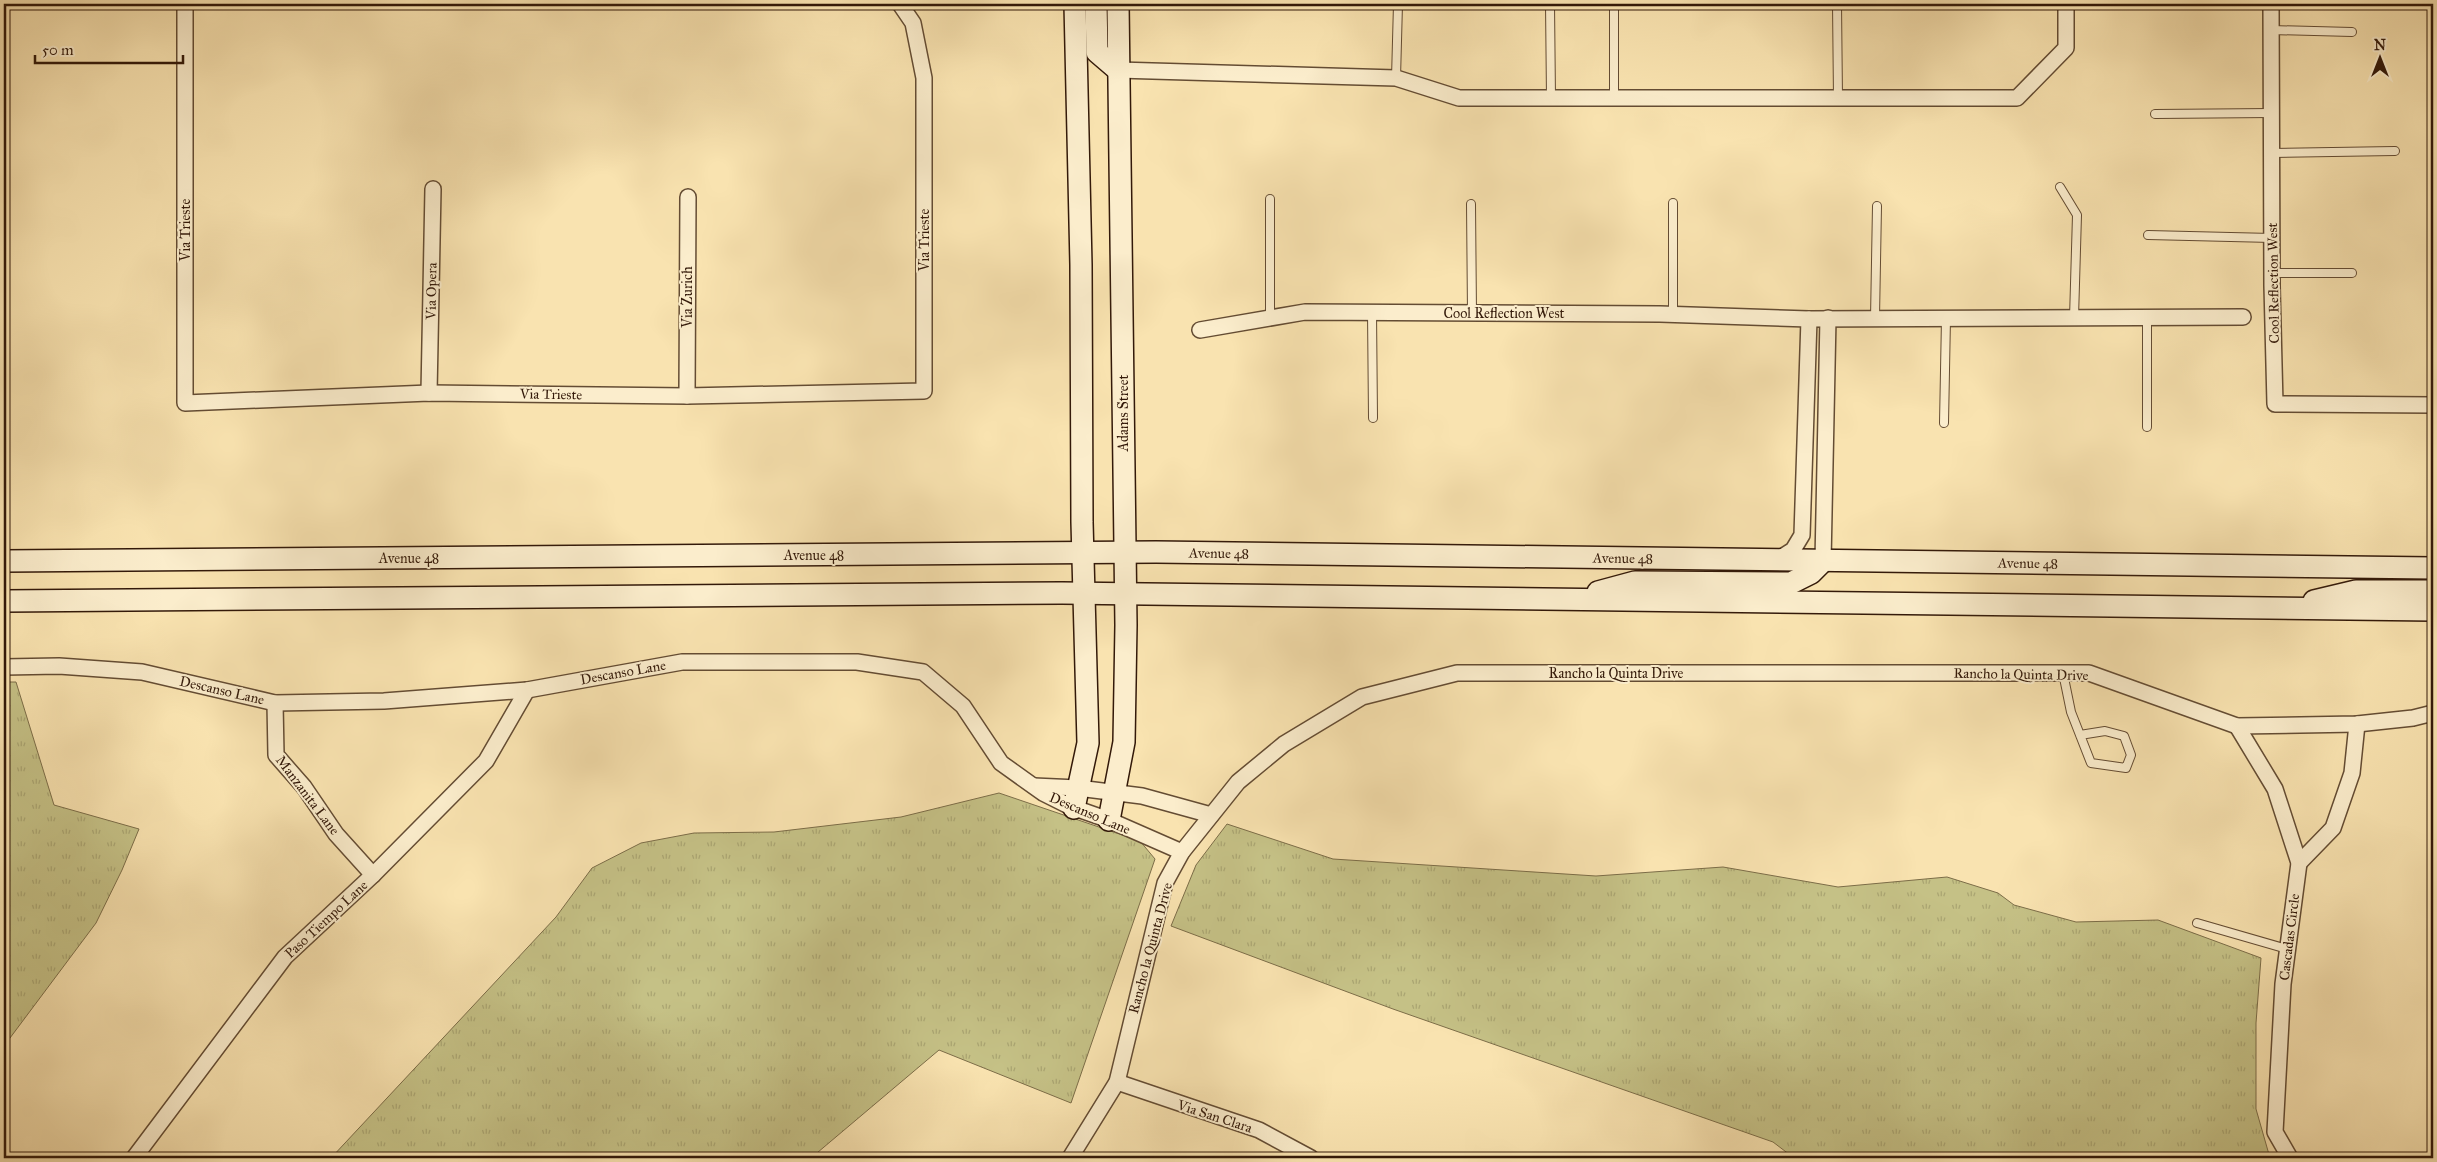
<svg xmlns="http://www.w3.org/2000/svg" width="2437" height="1162" viewBox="0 0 2437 1162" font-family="'IM FELL Great Primer',serif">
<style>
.grass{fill:url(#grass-tufts);stroke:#7c6d48}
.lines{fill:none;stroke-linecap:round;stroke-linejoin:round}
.lane-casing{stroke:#644c33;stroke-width:10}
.street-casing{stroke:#644c33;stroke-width:18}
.secondary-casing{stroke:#331909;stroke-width:24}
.lane{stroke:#fbedcc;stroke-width:8}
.street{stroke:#fbedcc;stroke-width:15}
.secondary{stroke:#fbedcc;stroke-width:21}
.labels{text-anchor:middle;stroke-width:4;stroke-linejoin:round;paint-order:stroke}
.street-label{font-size:14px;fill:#331909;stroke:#fbedcc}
</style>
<defs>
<pattern id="grass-tufts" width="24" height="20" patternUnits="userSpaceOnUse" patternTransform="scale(1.25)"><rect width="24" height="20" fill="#c5c186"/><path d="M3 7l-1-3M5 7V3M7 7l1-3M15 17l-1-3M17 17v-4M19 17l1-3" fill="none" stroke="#aaa572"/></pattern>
</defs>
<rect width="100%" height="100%" fill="#f9e3b0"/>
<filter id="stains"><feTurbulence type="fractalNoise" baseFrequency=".004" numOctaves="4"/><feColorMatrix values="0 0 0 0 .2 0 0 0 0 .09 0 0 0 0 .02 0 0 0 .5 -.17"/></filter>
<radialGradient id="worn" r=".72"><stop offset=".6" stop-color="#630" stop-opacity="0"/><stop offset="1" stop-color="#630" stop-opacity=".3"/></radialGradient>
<g class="grass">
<path d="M4,682H16L54,805L139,829L122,870L96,923L4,1046Z"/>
<path d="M999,793L1140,841L1155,859L1071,1103L939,1050L811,1158H331L556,917L592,868L641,843L694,833L774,832L901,817Z"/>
<path d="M1227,824L1333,859L1596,876L1723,867L1838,887L1947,877L1998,893L2014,905L2076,922L2158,920L2261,958L2256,1023V1109L2270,1158H1794L1773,1142L1393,1009L1171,926L1196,865Z"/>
</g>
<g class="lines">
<g class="lane-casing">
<g id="lane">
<path d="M1550,4L1551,98"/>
<path d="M1614,4V98"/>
<path d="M1837,4L1838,98"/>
<path d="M2271,30L2352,32"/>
<path d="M1396,78L1398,4"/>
<path d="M2155,114L2271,113"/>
<path d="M2271,153L2395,151"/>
<path d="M2060,187L2077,215L2074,318"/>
<path d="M1270,199V318"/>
<path d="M1673,203V315"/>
<path d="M1471,204L1472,313"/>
<path d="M2148,235L2272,238"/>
<path d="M2272,273H2352"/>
<path d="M1372,312L1373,418"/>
<path d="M1875,318L1877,206"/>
<path d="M2147,318V427"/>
<path d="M1944,423L1946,318"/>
<path d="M2063,673L2071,712L2091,763L2126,768L2131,755L2124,736L2105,731L2080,735"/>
<path d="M2197,923L2287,949"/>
</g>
</g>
<g class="street-casing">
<g id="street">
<path d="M185,4V403L429,393L687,396L924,391V78L913,23L900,4"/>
<path d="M2271,4L2272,286L2275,404L2433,405"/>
<path d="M1118,70L1396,78L1459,98H2017L2066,48V4"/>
<path d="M1200,330L1305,312L1660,314L1809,319L2243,317"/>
<path d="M429,393L433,189"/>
<path d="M687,396L688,197"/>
<path d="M1777,560L1793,550L1802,535L1809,319"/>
<path d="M1823,561L1828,318"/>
<path d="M4,667L59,666L142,672L275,703L384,701L527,690L682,662H857L923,672L963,706L1001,763L1043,793L1069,806L1109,820L1182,852"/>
<path d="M275,703L276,755L304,787L336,834L373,875"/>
<path d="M2237,726L2275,789L2299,863L2283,984L2275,1132L2290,1158"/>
<path d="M1034,786L1078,788L1142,796L1211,815"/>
<path d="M2299,863L2333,828L2352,773L2357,724"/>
<path d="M1117,1082L1259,1130L1311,1158"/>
<path d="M134,1158L285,957L373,875L486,761L527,690"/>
<path d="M1070,1158L1117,1082L1165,883L1182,852L1238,782L1284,744L1362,697L1457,673H2089L2237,726L2357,724L2413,718L2433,713"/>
</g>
</g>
<g class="secondary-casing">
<g id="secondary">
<path d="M1096,4L1097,52L1118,70"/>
<path d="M4,561L1156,552L2433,568"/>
<path d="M1598,592L1635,582L1791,583L1811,573L1823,561"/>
<path d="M4,601L1062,593L2433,610"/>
<path d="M2314,601L2356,591H2433"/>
<path d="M1074,808L1088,743L1082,522L1081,265L1075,4"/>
<path d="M1109,820L1124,742L1126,625L1118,4"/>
</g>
</g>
<use href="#lane" class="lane"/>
<use href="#street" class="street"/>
<use href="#secondary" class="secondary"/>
</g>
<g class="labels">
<g class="street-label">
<text transform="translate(185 230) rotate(-90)" y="5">Via Trieste</text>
<text transform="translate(924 240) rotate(-90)" y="5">Via Trieste</text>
<text transform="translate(2273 283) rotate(-91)" y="5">Cool Reflection West</text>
<text transform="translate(431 291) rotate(-89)" y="5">Via Opera</text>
<text transform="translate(687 297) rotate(-90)" y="5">Via Zurich</text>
<text x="1504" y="318">Cool Reflection West</text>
<text transform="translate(551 394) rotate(1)" y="5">Via Trieste</text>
<text transform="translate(1123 413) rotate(-90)" y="5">Adams Street</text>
<text transform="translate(1219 553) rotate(1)" y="5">Avenue 48</text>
<text x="814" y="560">Avenue 48</text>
<text x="409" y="563">Avenue 48</text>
<text transform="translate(1623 558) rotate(1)" y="5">Avenue 48</text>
<text transform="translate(2028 563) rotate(1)" y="5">Avenue 48</text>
<text transform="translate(623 672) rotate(-10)" y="5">Descanso Lane</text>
<text x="1616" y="678">Rancho la Quinta Drive</text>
<text transform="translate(2021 674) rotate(1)" y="5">Rancho la Quinta Drive</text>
<text transform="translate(222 690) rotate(13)" y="5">Descanso Lane</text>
<text transform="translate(308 795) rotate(53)" y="5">Manzanita Lane</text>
<text transform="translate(1090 813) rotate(23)" y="5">Descanso Lane</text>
<text transform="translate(326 919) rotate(-43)" y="5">Paso Tiempo Lane</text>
<text transform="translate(2289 937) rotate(-83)" y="5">Cascadas Circle</text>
<text transform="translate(1150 948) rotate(-75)" y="5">Rancho la Quinta Drive</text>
<text transform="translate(1215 1116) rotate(18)" y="5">Via San Clara</text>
</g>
</g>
<rect width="2437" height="1162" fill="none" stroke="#f9e3b0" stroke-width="20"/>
<rect x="5" y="5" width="2427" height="1152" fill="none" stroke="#331909" stroke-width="2.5"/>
<rect x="10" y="10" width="2417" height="1142" fill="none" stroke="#331909"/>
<g transform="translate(2380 58)" stroke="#fbedcc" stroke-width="4" paint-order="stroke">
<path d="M0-4L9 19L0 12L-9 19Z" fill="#331909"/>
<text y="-8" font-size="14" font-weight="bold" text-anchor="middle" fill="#331909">N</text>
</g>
<path d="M35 55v8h148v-8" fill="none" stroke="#331909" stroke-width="2.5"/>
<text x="42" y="55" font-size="15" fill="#331909" stroke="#fbedcc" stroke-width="4" paint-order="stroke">50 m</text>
<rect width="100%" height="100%" filter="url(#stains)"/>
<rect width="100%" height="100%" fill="url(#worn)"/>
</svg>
